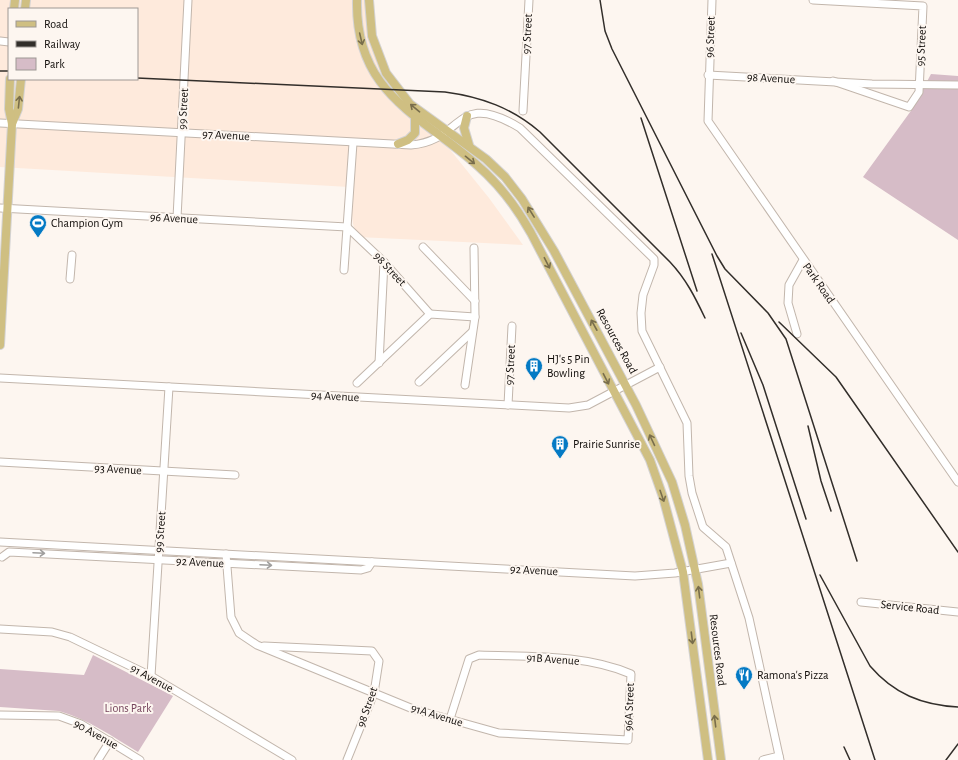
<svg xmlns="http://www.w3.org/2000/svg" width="958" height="760" viewBox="0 0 958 760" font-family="'Alegreya Sans',sans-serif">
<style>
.built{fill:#feeadc;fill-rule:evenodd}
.green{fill:#d6bcc7}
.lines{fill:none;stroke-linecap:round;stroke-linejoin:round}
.minor-casing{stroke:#c2b6ac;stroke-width:9}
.major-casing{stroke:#d4d3d3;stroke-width:10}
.minor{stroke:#fff;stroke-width:7}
.major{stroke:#cfbf82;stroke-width:8}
.rail{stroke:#322e2a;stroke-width:1.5}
.oneway{stroke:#796e4c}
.oneway2{stroke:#9f9e9d}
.labels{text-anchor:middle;stroke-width:4;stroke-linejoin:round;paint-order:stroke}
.street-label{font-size:12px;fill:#100c09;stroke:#fdf6f0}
.poi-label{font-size:12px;fill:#100c09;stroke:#fdf6f0;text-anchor:start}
.park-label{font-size:12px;fill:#75445c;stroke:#fdf6f0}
</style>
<rect width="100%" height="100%" fill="#fdf6f0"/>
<path class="built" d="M0,0H369L372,36L399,90L386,89L439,136L489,198L523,245L358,237L353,224L349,187L0,167ZM9,9H137V79H9Z"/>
<g class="green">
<path d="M931,74L958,76V240L863,177L913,108Z"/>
<path d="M93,655L173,696L138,752C113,737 88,719 59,711L0,707V669L84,675Z"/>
</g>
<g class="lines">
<g class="minor-casing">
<g id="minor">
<path d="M712,0L708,121L958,482"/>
<path d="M813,0L923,6L919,92L909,107L833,81"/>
<path d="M0,41L9,42"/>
<path d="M708,75L872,84L958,85"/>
<path d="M523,111L529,0"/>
<path d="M0,123L411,145C464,141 455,88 520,128L654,259V265L643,295L641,313L642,331L687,423L689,476L692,493L703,527L726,547L749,618L780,760"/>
<path d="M0,208L347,227"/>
<path d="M177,218L188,0"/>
<path d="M347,227L384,262L430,314"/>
<path d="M423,247L475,301"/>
<path d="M344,270L353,143"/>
<path d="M70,279L72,255"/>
<path d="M797,334L788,303L789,285L803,260"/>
<path d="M379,363L384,262"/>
<path d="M0,378L569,408L588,405L660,367"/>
<path d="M419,382L472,332"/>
<path d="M357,383L430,314L475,317"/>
<path d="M465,385L475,317L474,248"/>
<path d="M508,405L512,326"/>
<path d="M0,462L235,475"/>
<path d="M0,542L635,576L675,573L731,563"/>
<path d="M226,554L231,617L239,633L257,645L413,709L499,733L628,740L631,674C584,654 530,657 479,655L469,659L450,719"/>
<path d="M2,557L9,552L361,570L368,568L372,562"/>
<path d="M861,602L958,612"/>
<path d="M0,629L52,632L70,637L151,676L292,760"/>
<path d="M264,646L372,651L379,661L374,693L347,760"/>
<path d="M151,676L169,387"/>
<path d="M0,715L59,716L81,724L140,760"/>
<path d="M98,760L110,741"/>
<path d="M763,760L779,756"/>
</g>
</g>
<g class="major-casing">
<g id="major">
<path d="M357,0C355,94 420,114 478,166C500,185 517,208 531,233L650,460L663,497L683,572L708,760"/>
<path d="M369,0L372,36L386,73L410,104L486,159L505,177L522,199L554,251L636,405L672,482L685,525L698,584L721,760"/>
<path d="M14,9L15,0"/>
<path d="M25,9L26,0"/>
<path d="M467,116L464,128L469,145"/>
<path d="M12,124L18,109L21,79"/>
<path d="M398,144L408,140L415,133V119"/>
<path d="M0,345L12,124L9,109L10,79"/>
</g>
</g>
<use href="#minor" class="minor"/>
<use href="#major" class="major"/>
<g class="rail">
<path d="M600,0L605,31L612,49L717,256L725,269L768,313L786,339L857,561"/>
<path d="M0,71H9"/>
<path d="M137,78L445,92C482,97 512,108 540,132L670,262C686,279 695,297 705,318"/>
<path d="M641,118L697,291"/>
<path d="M712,254L875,760"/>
<path d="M779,322L836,377L958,552"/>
<path d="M741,333L763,385L806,519"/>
<path d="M808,426L821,481L831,511"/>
<path d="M820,575L870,666C894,694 922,705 958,707"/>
<path d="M844,747L850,760"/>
<path d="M946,760L958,744"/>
</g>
</g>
<defs><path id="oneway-shaft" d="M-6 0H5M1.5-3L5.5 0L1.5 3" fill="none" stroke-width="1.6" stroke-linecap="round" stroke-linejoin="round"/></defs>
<g class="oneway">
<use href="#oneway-shaft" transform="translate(361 39) rotate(77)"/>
<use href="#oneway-shaft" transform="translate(19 102) rotate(-84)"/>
<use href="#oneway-shaft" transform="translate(415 108) rotate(-140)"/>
<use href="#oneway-shaft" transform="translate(470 160) rotate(39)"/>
<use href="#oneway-shaft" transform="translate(531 212) rotate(-122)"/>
<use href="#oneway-shaft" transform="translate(547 263) rotate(63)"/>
<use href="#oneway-shaft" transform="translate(594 325) rotate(-119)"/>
<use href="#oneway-shaft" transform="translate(606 379) rotate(63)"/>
<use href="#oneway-shaft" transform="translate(652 440) rotate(-115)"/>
<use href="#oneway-shaft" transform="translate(662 496) rotate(71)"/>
<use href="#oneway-shaft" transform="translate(699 592) rotate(-97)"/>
<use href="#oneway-shaft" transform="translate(692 638) rotate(83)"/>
<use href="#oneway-shaft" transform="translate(715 721) rotate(-97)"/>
</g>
<g class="oneway2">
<use href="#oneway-shaft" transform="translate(39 553) rotate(3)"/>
<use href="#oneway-shaft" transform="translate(266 565) rotate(3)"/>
</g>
<defs>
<g id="stadium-pin" transform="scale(0.9)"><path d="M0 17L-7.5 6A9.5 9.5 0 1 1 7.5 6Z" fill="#047ac4" stroke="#fdf6f0"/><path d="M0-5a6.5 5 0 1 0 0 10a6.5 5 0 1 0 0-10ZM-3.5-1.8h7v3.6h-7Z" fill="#fff"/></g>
<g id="building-pin" transform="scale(0.9)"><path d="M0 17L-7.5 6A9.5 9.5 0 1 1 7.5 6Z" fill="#047ac4" stroke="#fdf6f0"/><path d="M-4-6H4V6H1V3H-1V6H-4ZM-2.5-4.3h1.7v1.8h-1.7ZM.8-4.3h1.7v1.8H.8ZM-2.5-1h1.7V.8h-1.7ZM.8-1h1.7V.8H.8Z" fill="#fff"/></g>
<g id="restaurant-pin" transform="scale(0.9)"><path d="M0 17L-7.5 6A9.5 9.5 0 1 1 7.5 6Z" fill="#047ac4" stroke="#fdf6f0"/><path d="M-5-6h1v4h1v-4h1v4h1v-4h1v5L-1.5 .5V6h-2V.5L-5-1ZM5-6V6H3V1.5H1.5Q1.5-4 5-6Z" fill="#fff"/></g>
</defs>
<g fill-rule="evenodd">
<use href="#stadium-pin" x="38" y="223"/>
<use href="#building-pin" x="534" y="366"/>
<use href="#building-pin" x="560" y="444"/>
<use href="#restaurant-pin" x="744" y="675"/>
</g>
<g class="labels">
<g class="street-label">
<text transform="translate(527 34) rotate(-87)" y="4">97 Street</text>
<text transform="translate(710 37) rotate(-88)" y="4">96 Street</text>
<text transform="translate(921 46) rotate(-87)" y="4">95 Street</text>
<text transform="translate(771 78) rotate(3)" y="4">98 Avenue</text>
<text transform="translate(183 109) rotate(-87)" y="4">99 Street</text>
<text transform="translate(226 135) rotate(3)" y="4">97 Avenue</text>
<text transform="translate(174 218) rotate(3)" y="4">96 Avenue</text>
<text transform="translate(390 269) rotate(47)" y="4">98 Street</text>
<text transform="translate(819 283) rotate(55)" y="4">Park Road</text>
<text transform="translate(617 341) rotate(61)" y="4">Resources Road</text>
<text transform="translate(510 365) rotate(-87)" y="4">97 Street</text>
<text transform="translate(335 396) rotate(3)" y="4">94 Avenue</text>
<text transform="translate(118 469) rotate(3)" y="4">93 Avenue</text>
<text transform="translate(160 532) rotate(-86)" y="4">99 Street</text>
<text transform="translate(200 562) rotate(3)" y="4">92 Avenue</text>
<text transform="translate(534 570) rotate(3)" y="4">92 Avenue</text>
<text transform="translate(910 607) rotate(6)" y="4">Service Road</text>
<text transform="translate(718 650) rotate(83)" y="4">Resources Road</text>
<text transform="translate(553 659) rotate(4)" y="4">91B Avenue</text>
<text transform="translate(152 678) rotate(28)" y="4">91 Avenue</text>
<text transform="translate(367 707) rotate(-71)" y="4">98 Street</text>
<text transform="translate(629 707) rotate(-88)" y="4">96A Street</text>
<text transform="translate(437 715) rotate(17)" y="4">91A Avenue</text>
<text transform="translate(96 734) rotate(29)" y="4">90 Avenue</text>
</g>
<g class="poi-label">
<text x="51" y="227">Champion Gym</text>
<text x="547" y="363">HJ's 5 Pin<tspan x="547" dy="14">Bowling</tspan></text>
<text x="573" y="448">Prairie Sunrise</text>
<text x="757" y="679">Ramona's Pizza</text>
</g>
<g class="park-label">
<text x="128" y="712">Lions Park</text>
</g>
</g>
<rect x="8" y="8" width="130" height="72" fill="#fdf6f0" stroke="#9e9894"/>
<rect x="16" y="21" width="20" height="6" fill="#cfbf82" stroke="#9e9894"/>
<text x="44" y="28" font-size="12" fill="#100c09">Road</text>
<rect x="16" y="41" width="20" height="6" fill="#322e2a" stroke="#9e9894"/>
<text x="44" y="48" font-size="12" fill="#100c09">Railway</text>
<rect x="16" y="58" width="20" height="12" fill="#d6bcc7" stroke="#9e9894"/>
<text x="44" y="68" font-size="12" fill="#100c09">Park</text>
</svg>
